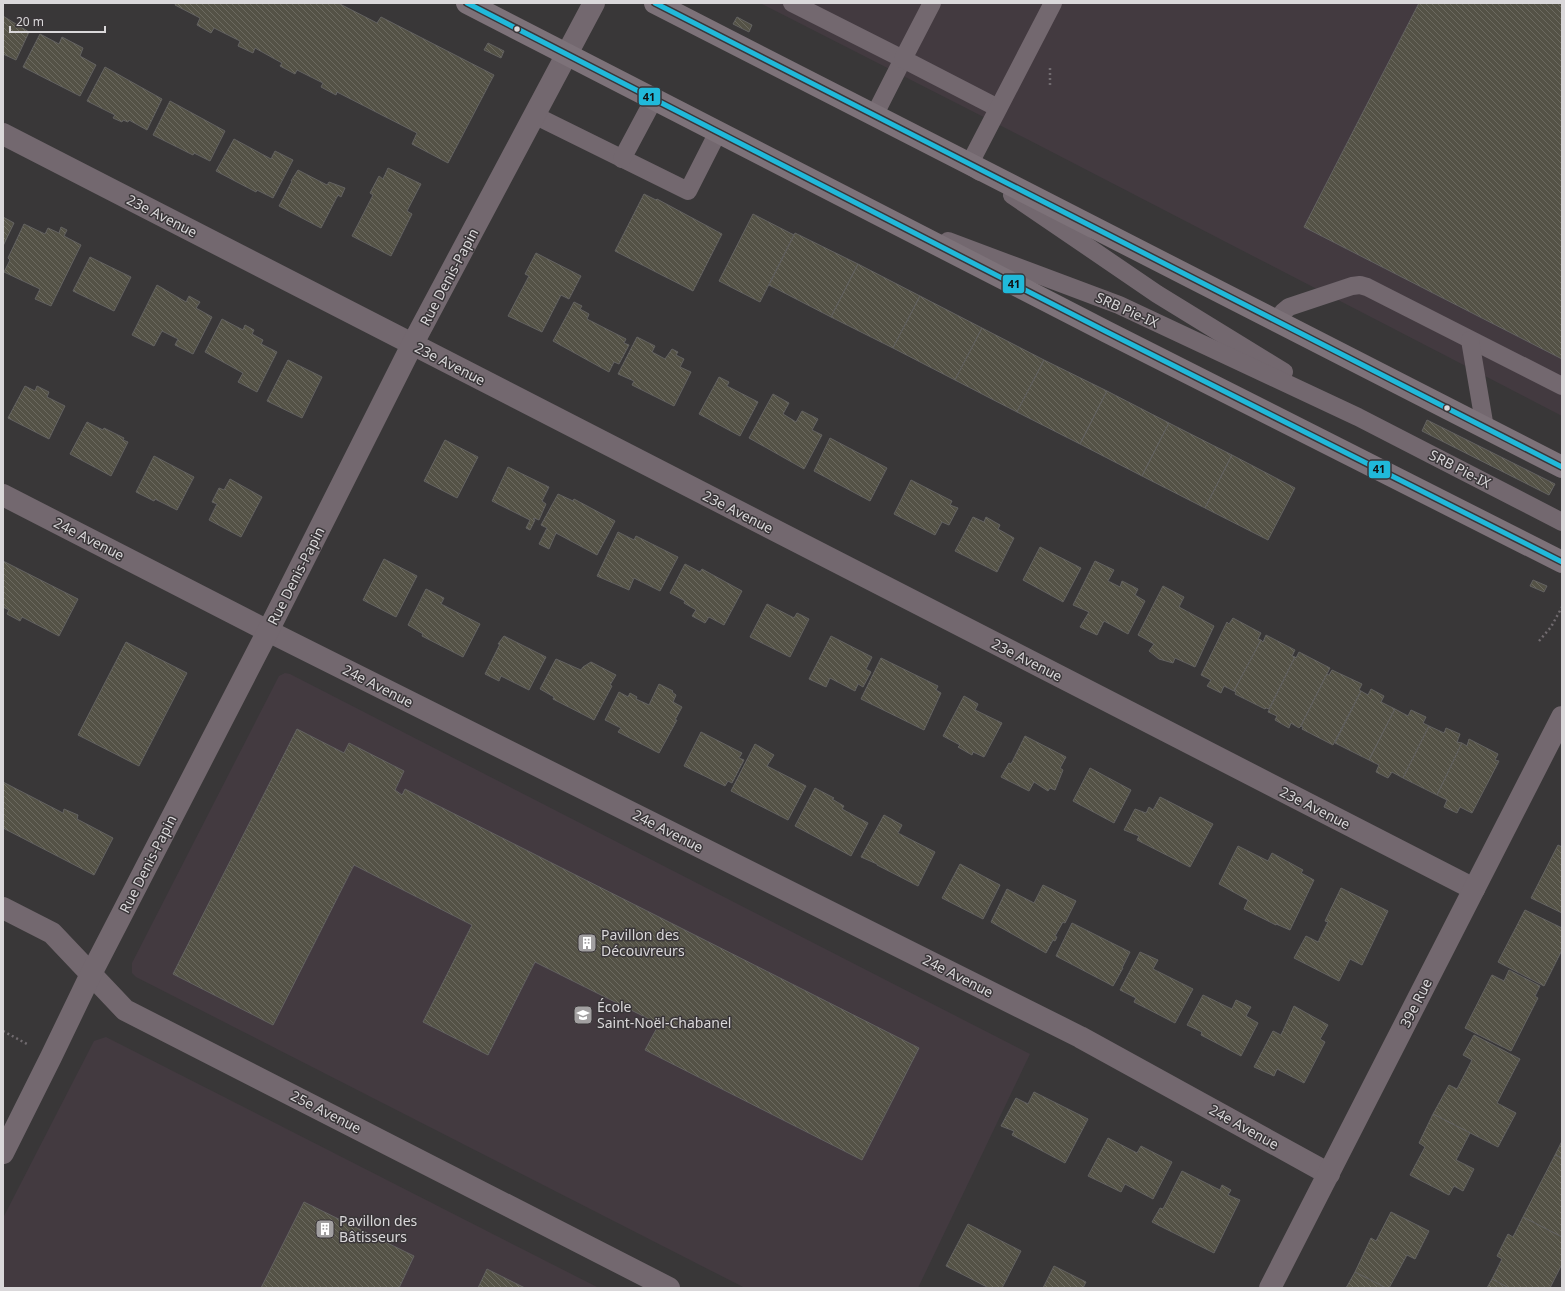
<svg xmlns="http://www.w3.org/2000/svg" width="1565" height="1291" viewBox="0 0 1565 1291" font-family="'Noto Sans',sans-serif">
<style>
.built{fill:#433a40}
.building{fill:url(#building-back-hatch);stroke:#636261}
.lines{fill:none;stroke-linecap:round;stroke-linejoin:round}
.path{stroke:#716b6f;stroke-width:2.5;stroke-dasharray:2 3;stroke-linecap:butt}
.lane{stroke:#73686f;stroke-width:18}
.street{stroke:#73686f;stroke-width:22}
.primary{stroke:#7d7279;stroke-width:22}
.bus-1-casing{stroke:#3a3639;stroke-width:8}
.bus-1{stroke:#20b9da;stroke-width:5}
.bus-dot{fill:#dad8da;stroke:#3a3639;stroke-width:1.5}
.labels{text-anchor:middle;stroke-width:3;stroke-linejoin:round;paint-order:stroke}
.street-label{font-size:14px;fill:#dad8da;stroke:#3a3639}
.poi-label{font-size:14px;fill:#dad8da;stroke:#3a3639;text-anchor:start}
.line-badge{stroke:#3a3639;stroke-width:1.5}
.pale-badge-label{font-size:11px;text-anchor:middle;font-weight:bold;fill:#111}
</style>
<defs>
<pattern id="building-back-hatch" width="6" height="6" patternUnits="userSpaceOnUse"><rect width="6" height="6" fill="#545246"/><path d="M-1 5l2 2M0 0l6 6M5-1l2 2" fill="none" stroke="#6c6a60"/></pattern>
</defs>
<rect width="100%" height="100%" fill="#393738"/>
<g class="built">
<path d="M760,3H1562V416L1025,138Z"/>
<path d="M285,673L290,674L1030,1054L918,1288H745L136,977L132,973V963L279,676Z"/>
<path d="M106,1037L599,1288H3V1218L94,1041Z"/>
</g>
<g class="building">
<path d="M176,3H338L377,23L381,17L494,75L448,163L412,144L417,133L337,92L336,95L321,87L323,83L297,70L295,74L280,66L282,63L255,48L253,53L238,46L240,41L214,28L211,33L197,25L200,18L175,5Z"/>
<path d="M1419,3H1562V359L1304,227Z"/>
<path d="M3,16L29,32L16,60L3,54Z"/>
<path d="M737,17L752,25L749,32L733,24Z"/>
<path d="M40,34L59,44L62,37L83,48L80,56L96,65L80,96L23,67Z"/>
<path d="M488,43L504,51L501,58L484,50Z"/>
<path d="M105,67L162,99L147,130L129,120L128,122L123,120L122,122L113,118L115,115L87,101Z"/>
<path d="M170,101L225,131L210,161L194,153L193,155L153,135Z"/>
<path d="M234,139L271,159L275,151L293,160L273,198L257,190L256,192L216,171Z"/>
<path d="M388,168L421,184L407,211L412,214L391,256L352,236L373,195L370,193L379,176L383,179Z"/>
<path d="M298,170L327,185L329,182L345,188L341,197L338,195L321,228L279,206L292,181H291Z"/>
<path d="M644,194L656,200L657,199L722,234L693,291L615,251Z"/>
<path d="M753,214L794,235L760,302L719,281Z"/>
<path d="M3,217L14,223L3,246Z"/>
<path d="M24,224L45,234L48,228L59,233L61,227L67,230L64,236L81,245L51,306L35,299L40,289L4,272L10,260L8,258Z"/>
<path d="M795,233L858,264L831,317L769,285Z"/>
<path d="M536,253L581,276L569,299L561,295L542,332L508,316L529,276L525,274Z"/>
<path d="M90,257L131,277L114,311L73,291Z"/>
<path d="M858,264L920,296L893,348L831,317Z"/>
<path d="M157,285L186,302L189,296L200,302L196,308L212,317L193,354L175,345L178,339L162,331L154,346L132,335Z"/>
<path d="M920,296L982,328L955,380L893,348Z"/>
<path d="M574,302L582,306L580,309L589,314L587,319L626,339L624,343L629,345L619,364L614,362L609,372L553,341Z"/>
<path d="M222,319L243,330L245,325L254,330L252,334L263,340L261,344L277,352L257,392L238,382L243,373L205,352Z"/>
<path d="M982,328L1044,360L1017,412L955,380Z"/>
<path d="M637,337L655,346L652,352L665,359L672,349L678,352L676,355L684,359L680,367L691,372L674,406L632,385L634,381L618,374Z"/>
<path d="M288,360L322,377L302,418L267,401Z"/>
<path d="M1044,360L1107,391L1080,444L1017,412Z"/>
<path d="M719,377L729,382L727,386L758,402L740,436L699,414Z"/>
<path d="M25,386L35,391L37,386L49,392L47,397L65,406L49,439L8,418Z"/>
<path d="M1107,391L1169,423L1142,476L1080,444Z"/>
<path d="M773,394L789,403L783,414L796,422L802,411L818,419L812,430L822,435L804,469L749,438Z"/>
<path d="M1427,420L1555,484L1549,495L1422,431Z"/>
<path d="M87,422L103,430L104,428L124,438L123,440L128,442L111,476L70,454Z"/>
<path d="M1169,423L1232,455L1205,508L1142,476Z"/>
<path d="M830,438L887,468L870,501L814,471Z"/>
<path d="M445,440L478,457L457,498L424,481Z"/>
<path d="M1232,455L1295,488L1268,540L1205,508Z"/>
<path d="M154,456L194,477L177,510L155,499L154,501L136,492Z"/>
<path d="M508,467L549,487L542,501L546,504L539,520L534,518L533,519L535,520L530,530L526,528L530,520L492,501Z"/>
<path d="M230,479L262,497L241,537L209,520L217,504L212,502L219,488L224,490Z"/>
<path d="M911,480L952,501L950,505L958,508L949,525L942,522L935,535L894,514Z"/>
<path d="M558,494L573,501L574,499L615,521L597,555L556,533L549,549L539,544L547,528L541,525Z"/>
<path d="M973,517L984,522L986,517L1000,525L998,529L1014,538L997,572L955,551Z"/>
<path d="M618,532L634,540L636,536L678,557L660,591L634,578L629,590L597,576Z"/>
<path d="M1040,547L1081,568L1063,602L1023,580Z"/>
<path d="M384,559L417,576L396,617L363,600Z"/>
<path d="M3,561L78,599L59,636L22,617L20,621L7,614L9,610L3,607Z"/>
<path d="M1095,561L1114,570L1108,581L1120,587L1122,581L1138,589L1135,595L1145,601L1128,634L1104,621L1097,635L1080,627L1089,612L1073,605Z"/>
<path d="M685,564L700,572L702,569L742,591L724,625L709,617L705,623L692,616L696,610L684,603L685,601L670,593Z"/>
<path d="M1533,580L1547,586L1544,592L1530,586Z"/>
<path d="M1163,586L1184,597L1179,607L1214,626L1195,667L1175,658L1173,663L1159,659L1149,651L1154,644L1138,635Z"/>
<path d="M426,589L444,598L441,604L480,624L463,657L422,636L423,634L408,625Z"/>
<path d="M767,604L794,618L797,613L809,619L790,657L750,637Z"/>
<path d="M1233,618L1261,633L1258,639L1261,640L1234,691L1224,686L1221,693L1207,686L1211,680L1201,675L1227,622L1229,624Z"/>
<path d="M1266,635L1295,650L1292,656L1295,657L1269,709L1266,708L1265,709L1235,694L1236,692L1234,691L1261,640L1263,642Z"/>
<path d="M504,636L546,657L529,690L501,676L499,681L485,674L500,644H498Z"/>
<path d="M831,636L872,657L866,669L871,672L863,687L858,684L855,691L830,678L826,687L809,679Z"/>
<path d="M126,642L187,673L139,766L78,735Z"/>
<path d="M1299,652L1330,668L1301,726L1299,728L1291,723L1289,728L1275,720L1277,716L1268,712L1295,657L1296,658Z"/>
<path d="M881,658L938,686L936,690L941,693L924,730L861,699Z"/>
<path d="M556,659L581,670L583,667L591,662L616,675L610,685L612,686L594,720L553,699L554,697L540,689Z"/>
<path d="M1332,670L1362,684L1359,690L1361,691L1333,745L1302,729L1303,727L1301,726L1327,674L1329,675Z"/>
<path d="M659,684L673,691L672,692L676,695L673,702L682,707L675,720H677L659,753L618,732L621,728L605,720L619,692L628,697L630,693L637,697L636,699L649,705Z"/>
<path d="M1371,689L1384,696L1381,702L1395,709L1369,760L1335,743L1361,691L1368,695Z"/>
<path d="M964,696L978,704L975,710L1002,723L984,757L973,752L972,755L958,747L960,745L943,736Z"/>
<path d="M1395,709L1408,716L1411,710L1426,717L1423,723L1429,726L1403,778L1392,772L1388,778L1376,772L1379,765L1369,760Z"/>
<path d="M1429,726L1444,733L1446,728L1460,734L1457,742L1462,743L1437,795L1403,778Z"/>
<path d="M297,729L344,753L349,743L404,771L395,790L402,795L405,789L919,1048L862,1160L645,1050L659,1024L535,962L488,1055L423,1022L472,925L354,865L273,1025L173,974Z"/>
<path d="M701,732L742,753L739,758L744,760L732,783L728,781L725,786L684,766Z"/>
<path d="M1025,736L1066,757L1060,768L1063,770L1055,790L1050,788L1048,791L1034,782L1029,791L1001,777L1009,763L1011,764Z"/>
<path d="M1469,739L1498,754L1495,760L1499,761L1472,813L1460,807L1457,813L1444,807L1447,800L1437,795L1462,743L1467,746Z"/>
<path d="M755,744L774,755L767,766L806,786L788,820L731,791Z"/>
<path d="M1090,768L1131,790L1114,823L1073,801Z"/>
<path d="M3,782L63,813L64,809L78,815L77,819L113,838L94,875L3,828Z"/>
<path d="M815,788L834,798L832,799L844,806L842,809L868,823L851,856L795,826Z"/>
<path d="M1160,797L1213,824L1190,867L1137,840L1139,836L1124,830L1135,809L1146,813L1149,807L1153,810Z"/>
<path d="M884,815L902,825L898,833L935,852L918,886L877,865V864L861,857Z"/>
<path d="M1558,845L1562,847V913L1531,898Z"/>
<path d="M1238,846L1268,861L1272,853L1303,870L1301,873L1314,880L1290,930L1276,924V925L1244,909L1248,900L1219,884Z"/>
<path d="M960,864L1000,885L983,919L942,898Z"/>
<path d="M1043,885L1076,901L1065,923L1063,922L1055,936L1057,937L1055,941L1053,940L1046,953L991,922L1007,889L1034,903Z"/>
<path d="M1341,888L1388,911L1362,965L1350,959L1339,981L1294,958L1306,936L1318,942L1328,922L1325,921Z"/>
<path d="M1525,910L1562,928V950L1544,986L1498,962Z"/>
<path d="M1072,923L1130,952L1122,968H1123L1113,986L1056,956Z"/>
<path d="M1140,952L1158,960L1153,969L1193,989L1175,1023L1134,1002L1136,998L1120,990Z"/>
<path d="M1509,970L1540,986L1535,996L1538,998L1511,1051L1465,1028L1492,975L1504,981Z"/>
<path d="M1203,995L1232,1009L1236,1000L1251,1007L1246,1016L1258,1023L1241,1056L1201,1035L1202,1032L1187,1025Z"/>
<path d="M1294,1006L1328,1025L1320,1039L1325,1042L1304,1083L1277,1069L1274,1076L1254,1067L1273,1031L1281,1035Z"/>
<path d="M1474,1035L1520,1059L1497,1103L1516,1113L1498,1147L1433,1114L1449,1085L1457,1089L1472,1060L1463,1055Z"/>
<path d="M1034,1092L1088,1119L1065,1163L1012,1135L1014,1131L1001,1126L1016,1098L1028,1104Z"/>
<path d="M1433,1114L1470,1133L1456,1160L1474,1169L1463,1191L1454,1186L1449,1195L1410,1175L1425,1147L1419,1143Z"/>
<path d="M1108,1138L1137,1153L1141,1146L1172,1162L1153,1199L1125,1184L1121,1192L1088,1176Z"/>
<path d="M1562,1141V1158L1555,1155Z"/>
<path d="M1555,1155L1562,1158V1237L1523,1217Z"/>
<path d="M1182,1171L1220,1190L1222,1185L1231,1190L1228,1195L1240,1200L1214,1253L1152,1222L1160,1208L1163,1209Z"/>
<path d="M304,1202L414,1256L399,1288H261Z"/>
<path d="M1391,1212L1429,1231L1415,1259L1407,1255L1389,1288H1386L1355,1272L1371,1238L1376,1241Z"/>
<path d="M1523,1217L1562,1237V1264L1550,1288H1509L1492,1279L1502,1259L1497,1256L1508,1234L1513,1237Z"/>
<path d="M968,1224L1021,1251L1002,1288H989L946,1266Z"/>
<path d="M1054,1266L1086,1282L1083,1288H1043Z"/>
<path d="M487,1269L525,1288H478Z"/>
<path d="M1355,1272L1386,1288H1346Z"/>
<path d="M1492,1279L1509,1288H1487Z"/>
</g>
<g class="lines">
<g class="path">
<path d="M1050,68V85"/>
<path d="M1539,641L1551,627L1562,607"/>
<path d="M3,1031L27,1044"/>
</g>
<g class="lane">
<path d="M792,3L903,59L874,116"/>
<path d="M932,3L903,59L998,108"/>
<path d="M534,115L688,191L718,132"/>
<path d="M622,159L654,99"/>
<path d="M980,172L969,165L1053,3"/>
<path d="M1012,195L1157,294L1284,372"/>
<path d="M948,241L1119,305L1358,417L1562,522"/>
<path d="M1276,321L1283,312L1289,307L1352,286L1360,285L1367,287L1562,386"/>
<path d="M1470,340L1485,428"/>
</g>
<g class="street">
<path d="M3,134L1474,889"/>
<path d="M3,495L268,631L1080,1037L1329,1174"/>
<path d="M3,908L52,933L125,1010L669,1288"/>
<path d="M3,1153L51,1057L91,974L268,631L412,345L594,3"/>
<path d="M1270,1288L1562,717"/>
</g>
<g class="primary">
<path d="M467,3L1107,332L1562,562"/>
<path d="M655,3L1562,467"/>
</g>
<g class="bus-1-casing">
<g id="bus-1">
<path d="M467,3L1107,332L1562,562"/>
<path d="M655,3L1562,467"/>
</g>
</g>
<use href="#bus-1" class="bus-1"/>
</g>
<defs>
<g id="building-square" transform="scale(1)"><rect x="-9" y="-9" width="18" height="18" rx="4" fill="#a2a0a1" stroke="#3a3639"/><path d="M-4-6H4V6H1V3H-1V6H-4ZM-2.5-4.3h1.7v1.8h-1.7ZM.8-4.3h1.7v1.8H.8ZM-2.5-1h1.7V.8h-1.7ZM.8-1h1.7V.8H.8Z" fill="#fff"/></g>
<g id="school-square" transform="scale(1)"><rect x="-9" y="-9" width="18" height="18" rx="4" fill="#a2a0a1" stroke="#3a3639"/><path d="M0-5L7-2L0 1L-7-2ZM-4 1L0 2.5L4 1V4Q0 6-4 4Z" fill="#fff"/></g>
</defs>
<g fill-rule="evenodd">
<use href="#building-square" x="587" y="943"/>
<use href="#school-square" x="583" y="1015"/>
<use href="#building-square" x="325" y="1229"/>
</g>
<g class="bus-dot">
<circle cx="517" cy="29" r="3.5"/>
<circle cx="1447" cy="408" r="3.5"/>
</g>
<g class="labels">
<g class="street-label">
<text transform="translate(162 216) rotate(27)" y="5">23e Avenue</text>
<text transform="translate(449 277) rotate(-62)" y="5">Rue Denis-Papin</text>
<text transform="translate(1127 310) rotate(24)" y="5">SRB Pie-IX</text>
<text transform="translate(450 364) rotate(27)" y="5">23e Avenue</text>
<text transform="translate(1460 469) rotate(27)" y="5">SRB Pie-IX</text>
<text transform="translate(738 512) rotate(27)" y="5">23e Avenue</text>
<text transform="translate(89 539) rotate(27)" y="5">24e Avenue</text>
<text transform="translate(296 576) rotate(-63)" y="5">Rue Denis-Papin</text>
<text transform="translate(1027 660) rotate(27)" y="5">23e Avenue</text>
<text transform="translate(378 686) rotate(27)" y="5">24e Avenue</text>
<text transform="translate(1315 808) rotate(27)" y="5">23e Avenue</text>
<text transform="translate(668 831) rotate(27)" y="5">24e Avenue</text>
<text transform="translate(148 864) rotate(-63)" y="5">Rue Denis-Papin</text>
<text transform="translate(958 976) rotate(27)" y="5">24e Avenue</text>
<text transform="translate(1416 1003) rotate(-63)" y="5">39e Rue</text>
<text transform="translate(326 1112) rotate(27)" y="5">25e Avenue</text>
<text transform="translate(1244 1127) rotate(29)" y="5">24e Avenue</text>
</g>
<g class="poi-label">
<text x="601" y="940">Pavillon des<tspan x="601" dy="16">Découvreurs</tspan></text>
<text x="597" y="1012">École<tspan x="597" dy="16">Saint-Noël-Chabanel</tspan></text>
<text x="339" y="1226">Pavillon des<tspan x="339" dy="16">Bâtisseurs</tspan></text>
</g>
</g>
<g class="line-badge">
<rect x="638" y="87" width="23" height="19" rx="4" fill="#20b9da"/>
<rect x="1002" y="274" width="23" height="20" rx="4" fill="#20b9da"/>
<rect x="1368" y="460" width="23" height="19" rx="4" fill="#20b9da"/>
</g>
<g class="pale-badge-label">
<text x="649" y="101">41</text>
<text x="1014" y="288">41</text>
<text x="1379" y="473">41</text>
</g>
<rect width="1565" height="1291" fill="none" stroke="#dad8da" stroke-width="8"/>
<path d="M10 26v6h95v-6" fill="none" stroke="#dad8da" stroke-width="2"/>
<text x="16" y="26" font-size="12" fill="#dad8da" stroke="#3a3639" stroke-width="3" paint-order="stroke">20 m</text>
</svg>
